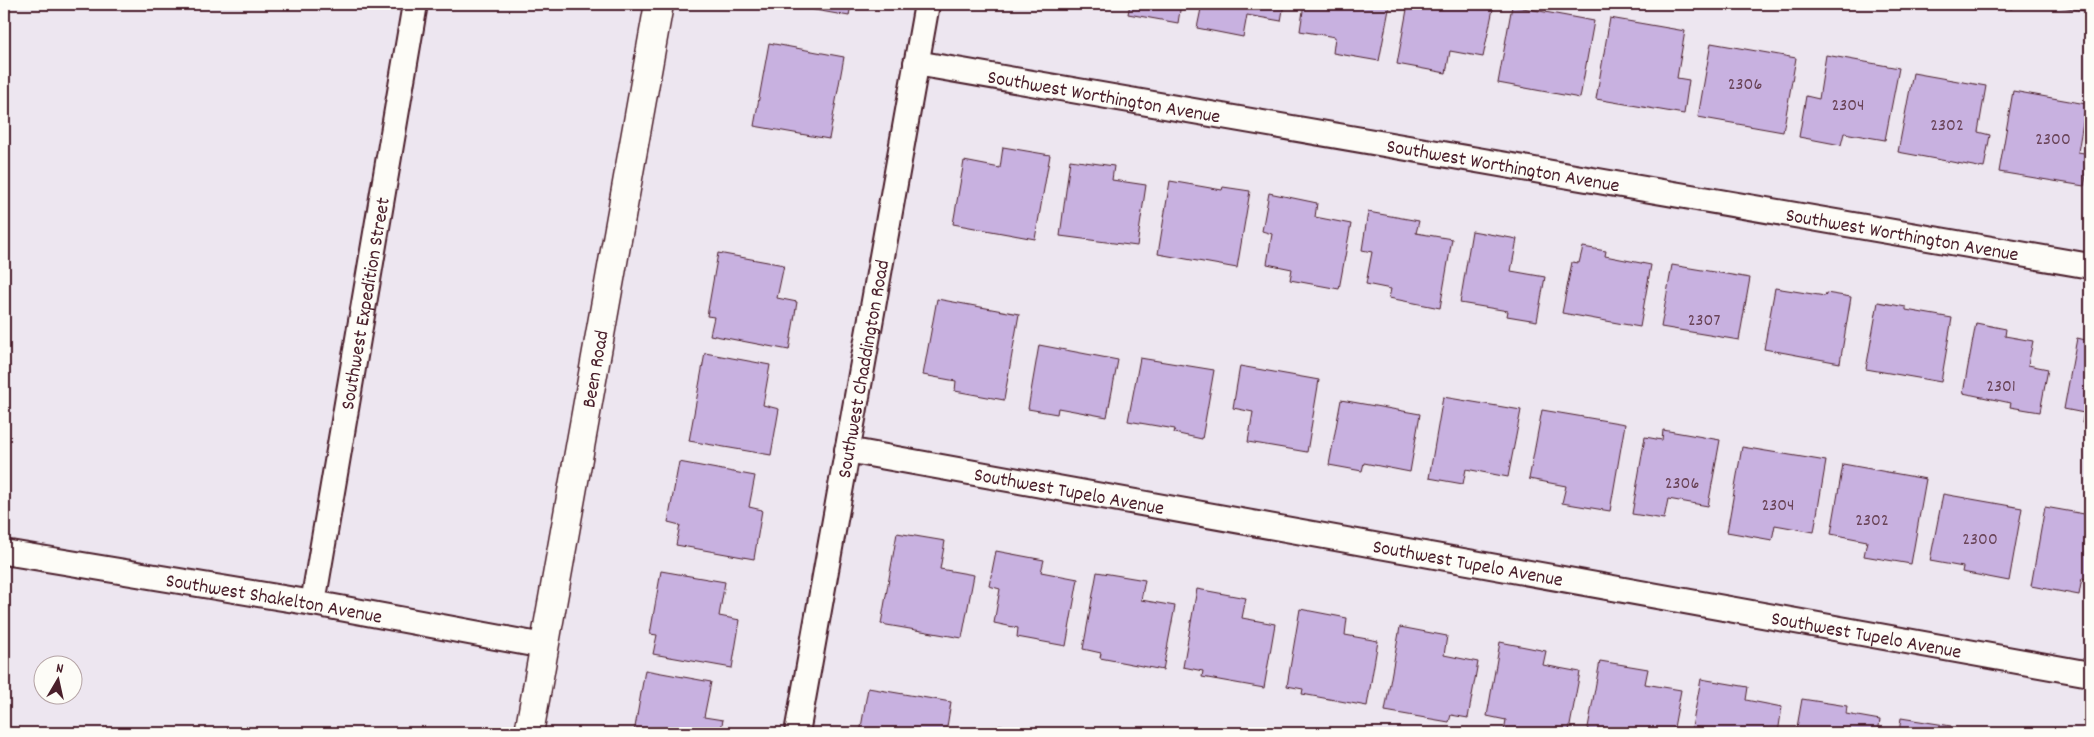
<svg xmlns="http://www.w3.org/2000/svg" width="2094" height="737" viewBox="0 0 2094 737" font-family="Dekko,sans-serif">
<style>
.building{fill:#c8b1e0;stroke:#4a1f2b}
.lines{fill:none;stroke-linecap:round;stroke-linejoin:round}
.minor-casing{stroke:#4a1f2b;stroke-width:28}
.tertiary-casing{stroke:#4a1f2b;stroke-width:31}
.minor{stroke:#fdfcf7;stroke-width:24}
.tertiary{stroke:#fdfcf7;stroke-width:28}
.labels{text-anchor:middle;stroke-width:5;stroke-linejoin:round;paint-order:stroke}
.number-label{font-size:18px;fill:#6a4458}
.street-label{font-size:20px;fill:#4a1f2b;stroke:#fdfcf7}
</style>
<rect width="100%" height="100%" fill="#ede6f0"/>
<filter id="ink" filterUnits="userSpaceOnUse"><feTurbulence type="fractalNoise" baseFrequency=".02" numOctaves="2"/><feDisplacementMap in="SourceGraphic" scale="10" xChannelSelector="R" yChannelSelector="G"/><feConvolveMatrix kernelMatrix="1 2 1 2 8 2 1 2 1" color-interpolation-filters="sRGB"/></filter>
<g filter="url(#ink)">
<g class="building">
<path d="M781,4H851L849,16Z"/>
<path d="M1130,4H1181L1178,23L1128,14Z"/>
<path d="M1202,4H1284L1281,21L1247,15L1243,37L1197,28Z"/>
<path d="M1304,4H1390L1379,61L1333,53L1335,37L1300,31Z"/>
<path d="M1408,4H1494L1483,57L1450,51L1446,73L1397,64Z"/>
<path d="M1980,4H2013L2012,9Z"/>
<path d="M2046,4H2090V12Z"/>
<path d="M1512,6L1594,21L1580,98L1498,83Z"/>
<path d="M1610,18L1685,31L1677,78L1689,80L1684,114L1596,99Z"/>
<path d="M769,43L844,57L829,139L754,126Z"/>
<path d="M1711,43L1796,58L1783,132L1698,117Z"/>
<path d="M1826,55L1899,68L1885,140L1844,133L1841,145L1799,137L1806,96L1819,99Z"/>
<path d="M1913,73L1986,86L1978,132L1990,135L1984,168L1898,152Z"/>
<path d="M2013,91L2086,104L2078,152L2090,154L2084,186L1999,172Z"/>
<path d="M1003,147L1050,155L1035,239L953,224L964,161L1000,168Z"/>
<path d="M1070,160L1114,166L1112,180L1146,185L1137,246L1060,236Z"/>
<path d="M1170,181L1222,190L1223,187L1250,191L1237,268L1158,254Z"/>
<path d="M1269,193L1317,203L1315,217L1351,224L1339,289L1290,280L1292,269L1267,264L1272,234L1262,231Z"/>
<path d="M1368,212L1419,221L1416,233L1452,239L1440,308L1389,298L1391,289L1366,284L1372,252L1362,250Z"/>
<path d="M1472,231L1517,239L1511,271L1545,277L1537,321L1507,316L1508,311L1460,303Z"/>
<path d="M1583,247L1606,251L1605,256L1651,265L1640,327L1562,313L1572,262L1579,263Z"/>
<path d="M718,253L784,265L777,298L797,302L789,350L710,335L714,317L707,316Z"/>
<path d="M1672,265L1750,278L1739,340L1661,327Z"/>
<path d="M1775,288L1825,296L1826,293L1851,297L1840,363L1764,349Z"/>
<path d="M937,299L1019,314L1004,400L955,391L956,381L923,375Z"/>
<path d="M1878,302L1906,307V310L1952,318L1941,382L1866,369Z"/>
<path d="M1976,323L2006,329L2005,336L2033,341L2028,365L2048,369L2040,412L2010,407L2011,403L1963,393Z"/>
<path d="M2077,338L2090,341V424L2082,423L2084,413L2064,409Z"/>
<path d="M1039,345L1118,360L1107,417L1058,408L1057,414L1028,409Z"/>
<path d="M705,353L770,365L763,405L779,409L771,455L689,441Z"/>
<path d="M1140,358L1214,370L1202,439L1174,433L1175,429L1128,421Z"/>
<path d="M1240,366L1319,380L1307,452L1248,442L1253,412L1233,408Z"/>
<path d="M1443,397L1521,410L1508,477L1466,469L1463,484L1429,478Z"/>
<path d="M1341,400L1420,414L1410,472L1364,463L1362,471L1329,465Z"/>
<path d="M1542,410L1625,424L1610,511L1562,503L1566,486L1529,479Z"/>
<path d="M1663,430L1720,440L1708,506L1668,499L1664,519L1632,514L1645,437L1662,440Z"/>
<path d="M1742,447L1826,461L1814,532L1775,525L1772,540L1727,532Z"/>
<path d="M679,462L755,476L749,507L762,510L754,559L676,545L680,525L668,522Z"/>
<path d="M1843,464L1926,479L1911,564L1864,556L1867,541L1831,534Z"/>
<path d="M1943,494L2022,508L2009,581L1962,572L1963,567L1930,561Z"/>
<path d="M2045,507L2090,515V580L2082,578L2079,595L2031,586Z"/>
<path d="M897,533L945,541L940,569L974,575L962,638L881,624Z"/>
<path d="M996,551L1044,560L1041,572L1078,579L1066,646L1017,637L1018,628L994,623L1000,589L989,586Z"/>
<path d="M661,571L725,582L719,616L740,620L732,668L653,654L657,635L650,634Z"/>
<path d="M1097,572L1145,580L1141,600L1175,606L1163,670L1100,658L1101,653L1083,649Z"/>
<path d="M1197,589L1246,598L1242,618L1275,624L1264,688L1202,677L1203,671L1183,667Z"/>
<path d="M1300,609L1347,618L1345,635L1378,641L1367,706L1302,694L1303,689L1287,686Z"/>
<path d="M1400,627L1447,636L1444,655L1478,662L1468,718L1451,715L1449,722L1385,711Z"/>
<path d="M1500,642L1546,651L1543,665L1580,672L1569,731L1554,728L1553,733H1517L1504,731L1506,720L1487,716Z"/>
<path d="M1600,661L1648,669L1645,684L1681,690L1673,733H1587Z"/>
<path d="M645,670L711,682L704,717L723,720L720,733H634Z"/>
<path d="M1701,679L1748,687L1746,700L1782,707L1778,733H1691Z"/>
<path d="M868,688L951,702L946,733H860Z"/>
<path d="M1802,699L1847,706L1846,714L1880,720L1878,733H1796Z"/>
<path d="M1901,718L1951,726L1950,733H1899Z"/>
<path d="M1000,725L1050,732V733H973L974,729L999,732Z"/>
</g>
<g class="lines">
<g class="minor-casing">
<g id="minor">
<path id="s1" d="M916,63L2090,266"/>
<path id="s2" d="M847,450L2090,674"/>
<path id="s3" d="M4,552L313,603L544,646"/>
<path id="s4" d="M313,603L415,4"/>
<path id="s5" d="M797,733L927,4"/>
</g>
</g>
<g class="tertiary-casing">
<g id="tertiary">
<path id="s6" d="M529,733L659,4"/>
</g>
</g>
<use href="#minor" class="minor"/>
<use href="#tertiary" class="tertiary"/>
</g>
</g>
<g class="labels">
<g class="number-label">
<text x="1745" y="89">2306</text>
<text x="1848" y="110">2304</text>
<text x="1947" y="130">2302</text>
<text x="2053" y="144">2300</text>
<text x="1704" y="325">2307</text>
<text x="2001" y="391">2301</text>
<text x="1682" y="488">2306</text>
<text x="1778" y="510">2304</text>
<text x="1872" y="525">2302</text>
<text x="1980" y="544">2300</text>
</g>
<g class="street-label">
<text dy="7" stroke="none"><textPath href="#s1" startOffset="191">Southwest Worthington Avenue</textPath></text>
<text dy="7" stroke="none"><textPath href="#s1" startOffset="596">Southwest Worthington Avenue</textPath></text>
<text dy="7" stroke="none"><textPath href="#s1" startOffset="1001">Southwest Worthington Avenue</textPath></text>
<text dy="7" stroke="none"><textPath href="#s4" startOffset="304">Southwest Expedition Street</textPath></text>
<text dy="7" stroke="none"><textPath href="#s6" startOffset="370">Been Road</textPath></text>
<text dy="7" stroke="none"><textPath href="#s5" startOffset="370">Southwest Chaddington Road</textPath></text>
<text dy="7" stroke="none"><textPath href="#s2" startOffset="226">Southwest Tupelo Avenue</textPath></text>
<text dy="7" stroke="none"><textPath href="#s2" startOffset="631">Southwest Tupelo Avenue</textPath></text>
<text dy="7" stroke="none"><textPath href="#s3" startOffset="274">Southwest Shakelton Avenue</textPath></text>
<text dy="7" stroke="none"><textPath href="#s2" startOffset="1036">Southwest Tupelo Avenue</textPath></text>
</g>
</g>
<rect width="2094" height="737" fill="none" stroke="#fdfcf7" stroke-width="20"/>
<rect x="10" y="10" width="2074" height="717" fill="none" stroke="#4a1f2b" stroke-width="2" filter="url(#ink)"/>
<g transform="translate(58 680) rotate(9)"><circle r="24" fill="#fdfcf7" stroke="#b5a4a5"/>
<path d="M0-4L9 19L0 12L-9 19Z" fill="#4a1f2b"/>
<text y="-8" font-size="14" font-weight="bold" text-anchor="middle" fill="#4a1f2b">N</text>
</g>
</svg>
